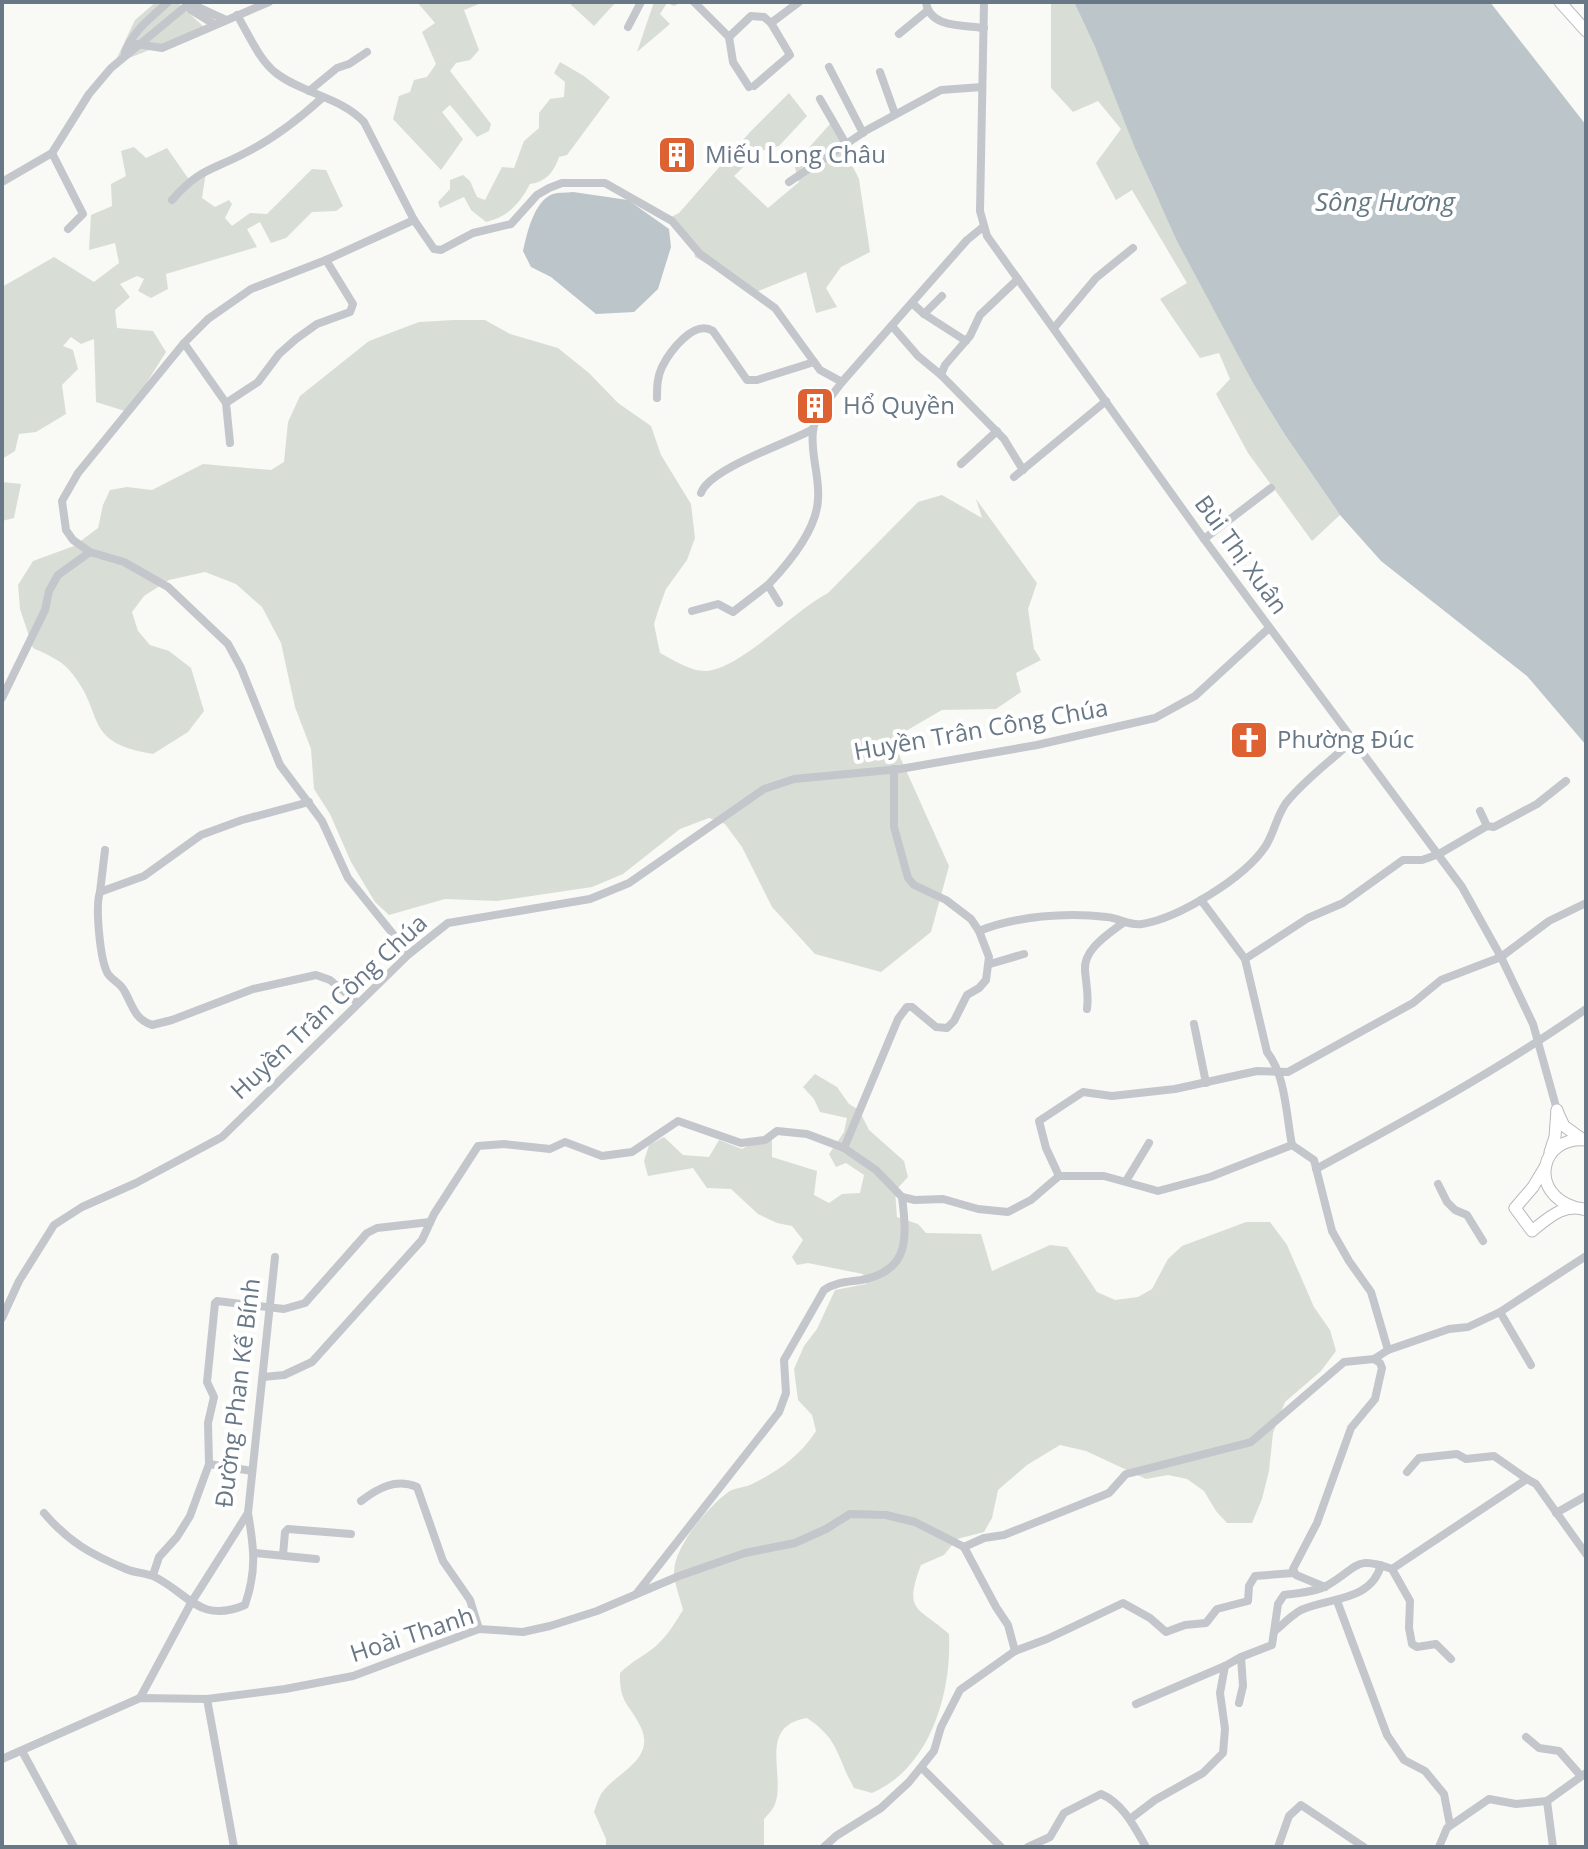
<svg xmlns="http://www.w3.org/2000/svg" width="1588" height="1849" viewBox="0 0 1588 1849" font-family="'Open Sans',sans-serif">
<style>
.green{fill:#d8ded6}
.water{fill:#bcc5ca}
.lines{fill:none;stroke-linecap:round;stroke-linejoin:round}
.major-casing{stroke:#b6babe;stroke-width:13}
.minor{stroke:#c3c6ca;stroke-width:8}
.major{stroke:#fff;stroke-width:11}
.labels{text-anchor:middle;stroke-width:8;stroke-linejoin:round;paint-order:stroke}
.poi-label{font-size:24px;fill:#697886;stroke:#fff;text-anchor:start}
.street-label{font-size:24px;fill:#697886;stroke:#fff}
.water-label{font-size:26px;font-style:italic;fill:#657882;stroke:#fff}
</style>
<rect width="100%" height="100%" fill="#f9f9f6"/>
<g class="green">
<path d="M156,2H177L205,28L114,64L135,20Z"/>
<path d="M417,2H484L464,10L479,50L470,60L456,63L450,71L491,124L489,131L477,137L450,105L442,112L463,139L441,170L393,119L399,96L410,92L414,80L427,77L436,64L422,32L435,23Z"/>
<path d="M568,2H616L594,26Z"/>
<path d="M654,2H682L674,6L667,3L660,14L670,24L637,52Z"/>
<path d="M1051,2H1074L1095,47L1155,193L1253,383L1285,435L1340,515L1312,541L1248,453L1216,394L1230,379L1219,353L1200,358L1160,299L1187,283L1132,190L1116,200L1096,163L1121,129L1098,101L1073,112L1051,88Z"/>
<path d="M560,62L584,76L610,97L567,155L559,157C554,172 546,182 530,184C520,203 508,217 486,222L471,210L464,197L440,208L438,202L450,189V180L463,175L470,181L477,197L485,200L502,167L514,168L524,141L539,128V113L550,99L564,97L565,82L554,73Z"/>
<path d="M789,93L807,116L779,146L760,151L734,176L768,208L799,182L794,164L831,123L859,179L870,252L841,267L826,288L837,307L816,313L806,272L756,292L695,257L694,249L671,217L679,213L750,132Z"/>
<path d="M134,147L146,158L167,148L190,181L206,172L202,198L215,207L229,200L232,204L225,218L232,226L250,213L267,214L312,169L326,170L343,206L336,211L312,212L286,238L271,243L260,222L247,229L257,247L166,274L168,289L151,298L138,291L144,279L137,276L120,284L130,297L115,310L117,328L153,331L166,352L128,412L96,402L94,339L81,344L71,337L63,346L73,350L78,369L62,385L66,414L36,432L19,434L15,451L2,459V287L54,257L94,282L119,263L115,243L89,250L91,215L112,206L111,184L126,176L121,151Z"/>
<path d="M454,320H485L510,334L558,348L589,373L618,403L651,426L661,455L691,504L695,538L687,560L666,589L659,608L654,624L660,653C674,660 691,672 707,671C743,667 793,611 828,593L918,502L942,495L982,518L976,499L1037,583L1028,609L1034,649L1041,660L1016,673L1021,692L996,709L942,710L892,739L949,866L931,932L881,972L815,954L772,907L742,847L725,824L709,818L680,829L623,874L592,887L497,901L445,899L389,915L375,902L351,862L330,814L314,789L311,749L295,707L281,643L262,607L236,584L205,572L169,580L144,596L132,612L138,631L150,645L169,651L191,668L204,711L188,732L153,754C80,742 107,714 70,671C61,660 46,654 33,648L20,609L18,585L33,561L74,546L98,528L103,505L110,490L127,487L152,490L203,464L271,470L284,462L288,422L300,396L369,341L419,322Z"/>
<path d="M2,482L21,484L14,518L2,521Z"/>
<path d="M815,1074L837,1087L849,1104L859,1110L869,1130L904,1161L908,1177L895,1191L897,1217L918,1224L926,1233L981,1234L992,1271L1050,1245L1067,1247L1097,1292L1115,1300L1138,1297L1152,1289L1168,1259L1182,1246L1246,1222H1270L1287,1245L1314,1307L1330,1330L1336,1351L1321,1371L1285,1402L1273,1433L1269,1471L1262,1499L1252,1523H1227L1216,1511L1204,1491L1187,1479L1168,1475L1146,1479L1086,1451L1060,1445L1027,1465L998,1490L992,1518L984,1532L957,1539L944,1555L921,1565C903,1613 918,1606 949,1634C952,1693 930,1768 872,1793L854,1788C836,1756 840,1740 807,1718C757,1726 786,1775 775,1804C773,1810 768,1814 764,1819V1847H606V1839L594,1812C596,1806 598,1800 601,1794C614,1774 654,1761 642,1730C632,1705 619,1706 620,1673C632,1661 644,1656 656,1646C668,1635 675,1623 683,1610C680,1598 675,1585 674,1574C673,1548 706,1509 727,1493C733,1488 742,1488 750,1485C777,1472 799,1457 816,1431L812,1415L798,1400L794,1369L804,1346L817,1329L835,1290L866,1284L863,1274L808,1263L797,1265L792,1257L803,1240L792,1226L777,1223L758,1214L731,1189L707,1188L693,1168L648,1176L644,1161L649,1145L664,1137L683,1155L709,1157L719,1140L742,1149L772,1133V1157L817,1171L814,1195L829,1203L842,1194L860,1193L864,1175L846,1163L836,1167L829,1154L844,1132L847,1118L820,1112L814,1099L803,1087Z"/>
</g>
<g class="water">
<path d="M1074,2H1490L1586,125V745L1527,676L1381,561L1340,515L1285,435L1253,383L1177,241L1135,148L1095,47Z"/>
<path d="M573,192L628,200L669,229L671,247L658,289L634,312L596,314L551,277L531,267L523,251C527,233 534,201 553,194C558,192 567,193 573,192Z"/>
</g>
<g class="lines">
<g class="major-casing">
<g id="major">
<path d="M1560,2L1586,31"/>
<path d="M1557,1111L1564,1126L1582,1139"/>
<path d="M1550,1152L1555,1137L1557,1110"/>
<path d="M1545,1167L1533,1187L1515,1208L1532,1231C1548,1218 1565,1202 1586,1210"/>
<path d="M1574,1207C1529,1193 1539,1136 1586,1140"/>
</g>
</g>
<g class="minor">
<path d="M187,2L226,20"/>
<path d="M694,2L729,37L733,62L749,87"/>
<path d="M926,2C929,28 963,25 984,28"/>
<path d="M984,2L980,211L987,236L1204,539L1462,887L1501,957L1533,1024L1557,1110"/>
<path d="M191,10L214,24"/>
<path d="M237,15C248,33 259,60 276,73C303,94 341,97 364,122L414,220L434,249L441,250L473,233L511,224L537,195L549,188L562,183H605L672,221L700,254L775,308L820,370L842,382L967,240L983,227"/>
<path d="M628,27L641,2"/>
<path d="M899,34L927,11"/>
<path d="M729,37L751,16L764,17L771,23L799,2"/>
<path d="M137,44L162,48L269,2"/>
<path d="M125,53C132,31 152,17 168,2"/>
<path d="M829,67L863,133"/>
<path d="M880,72L895,114"/>
<path d="M754,86L790,55L771,23"/>
<path d="M309,91L337,68L349,64L367,52"/>
<path d="M820,99L846,144"/>
<path d="M52,153L83,214L68,229"/>
<path d="M2,182L52,153L89,94L111,68L191,2"/>
<path d="M789,182L867,130L941,90L982,87"/>
<path d="M172,200C200,168 211,171 245,153C273,139 299,119 322,98"/>
<path d="M1018,279L980,315L970,336L945,365L941,375L1004,439L1023,470"/>
<path d="M912,303L924,314L942,296"/>
<path d="M924,314L966,341"/>
<path d="M892,326L918,356L941,375"/>
<path d="M1054,328L1096,278L1133,248"/>
<path d="M184,343L226,403L230,443"/>
<path d="M657,398C657,388 657,377 662,367C670,351 694,319 713,331L747,380H757L814,362"/>
<path d="M226,403L258,382L279,354L296,339L317,324L350,312L353,304L326,260"/>
<path d="M961,464L997,431"/>
<path d="M1014,477L1106,401"/>
<path d="M701,493C710,468 789,443 813,429"/>
<path d="M1204,539L1271,488"/>
<path d="M779,603L768,585C788,564 817,529 818,499C820,477 810,453 813,431C815,413 832,396 842,382"/>
<path d="M692,611L718,604L733,612L768,585"/>
<path d="M2,698L45,610L49,591L58,575L90,552"/>
<path d="M309,802L242,820L201,835L144,876L100,892C95,906 100,961 108,974C113,981 121,983 125,992C133,1007 135,1019 152,1025L172,1020L253,989L316,975L330,980L358,1003"/>
<path d="M1480,811L1487,826L1494,827L1537,804L1566,781"/>
<path d="M100,892L105,850"/>
<path d="M1201,900L1245,959L1267,1052C1286,1076 1286,1115 1292,1145L1314,1160L1332,1231L1349,1261L1371,1292L1388,1350"/>
<path d="M979,931C1017,916 1066,912 1107,917C1119,918 1129,926 1142,924C1179,918 1244,878 1265,847C1274,834 1276,817 1286,803C1305,779 1331,761 1353,740"/>
<path d="M409,954L348,878L322,821L280,765L241,668L228,644L168,587L124,562L90,552L73,540L66,530L62,501L78,473L184,343L208,319L251,289L326,260L414,220"/>
<path d="M1245,959L1308,918L1343,903L1403,860H1422L1439,854L1487,826"/>
<path d="M990,964L1024,954"/>
<path d="M1087,1009C1089,995 1086,984 1085,970C1083,949 1110,933 1124,922"/>
<path d="M1194,1024L1206,1083"/>
<path d="M844,1148L898,1019L907,1007H912L936,1027L947,1028L954,1021L967,995L979,988L986,980L989,957L979,931L971,919L946,900L914,885L908,878L894,827V769"/>
<path d="M1316,1169C1408,1119 1500,1069 1586,1009"/>
<path d="M1059,1176L1046,1148L1039,1121L1083,1092L1112,1096L1175,1089L1257,1071L1288,1072L1413,1003L1441,980L1501,957L1549,921L1586,903"/>
<path d="M1126,1181L1149,1143"/>
<path d="M1438,1184L1447,1202L1455,1210L1467,1215L1483,1241"/>
<path d="M1500,1312L1531,1365"/>
<path d="M2,1318L19,1281L54,1225L82,1207L136,1183L222,1137L409,954L448,923L590,899L629,883L764,789L794,779L900,769L1037,745L1155,718L1195,696L1269,628"/>
<path d="M263,1377L284,1375L312,1362L422,1240L434,1214L478,1146L504,1144L550,1149L565,1142L602,1156L632,1152L678,1121L741,1143L765,1140L777,1131L807,1134L844,1148L876,1170L902,1197L915,1200L943,1199L978,1209L1008,1212L1031,1200L1059,1176H1104L1158,1191L1210,1177L1292,1145"/>
<path d="M209,1464L252,1471"/>
<path d="M1407,1472L1419,1458L1457,1454L1466,1459L1494,1456L1527,1479"/>
<path d="M361,1501C378,1488 396,1478 417,1487L443,1561L470,1600L479,1629"/>
<path d="M44,1513C69,1542 90,1554 126,1569C135,1573 147,1573 155,1577C189,1594 200,1624 245,1605C257,1570 254,1548 248,1513"/>
<path d="M1556,1513L1586,1496"/>
<path d="M964,1547L984,1538L1004,1535L1109,1493L1126,1474L1251,1442L1344,1362L1374,1359L1388,1350L1449,1329L1468,1327L1500,1312L1586,1256"/>
<path d="M255,1553L316,1559"/>
<path d="M283,1555L285,1532L288,1529L351,1534"/>
<path d="M1392,1569L1410,1601L1409,1628L1412,1644L1417,1647L1436,1644L1451,1659"/>
<path d="M153,1575L159,1557L177,1537L190,1516L209,1464L208,1423L214,1397L207,1382L215,1303L217,1301L284,1309L305,1303L367,1233L377,1228L430,1222"/>
<path d="M1325,1587L1296,1575L1293,1569L1317,1523L1351,1428L1375,1399L1382,1368L1380,1363L1374,1359"/>
<path d="M637,1593L779,1412L786,1393L784,1360L824,1290C835,1282 848,1282 861,1280C910,1271 907,1238 902,1197"/>
<path d="M1337,1601L1387,1735L1404,1760L1425,1771L1444,1794L1450,1825"/>
<path d="M1276,1630C1283,1624 1292,1615 1301,1610C1329,1597 1371,1602 1381,1565"/>
<path d="M1015,1651L1047,1639L1123,1603L1150,1618L1166,1632L1185,1625L1206,1623L1217,1609L1248,1601L1249,1586L1255,1576L1294,1573"/>
<path d="M140,1698L191,1603L248,1513L275,1257"/>
<path d="M207,1699L234,1847"/>
<path d="M1239,1703L1243,1686L1241,1657L1272,1645L1278,1604L1284,1595C1298,1593 1316,1592 1328,1585C1359,1567 1354,1555 1392,1569L1527,1479L1536,1484L1586,1554"/>
<path d="M1136,1704L1225,1666L1241,1657"/>
<path d="M1526,1737L1539,1748L1559,1751L1581,1776"/>
<path d="M22,1751L74,1847"/>
<path d="M2,1759L140,1698L207,1699L285,1689L353,1676L479,1629L523,1632L550,1626L597,1611L679,1576L745,1553L795,1543L826,1529L850,1514L886,1515L915,1522L964,1547"/>
<path d="M922,1768L1001,1847"/>
<path d="M1547,1801L1553,1847"/>
<path d="M1130,1819L1155,1800L1203,1773L1223,1753L1225,1729L1220,1693L1225,1666"/>
<path d="M824,1847L836,1836L881,1808L909,1782L934,1751L941,1727L960,1690L1015,1651L1008,1625L996,1607L964,1547"/>
<path d="M1028,1847L1050,1837L1064,1813L1101,1794C1123,1803 1135,1828 1146,1847"/>
<path d="M1278,1847L1289,1816L1301,1805L1364,1847"/>
<path d="M1439,1847L1447,1828L1489,1799L1516,1804L1547,1801L1586,1773"/>
</g>
<use href="#major" class="major"/>
</g>
<defs>
<g id="building-square" transform="scale(2)"><rect x="-9" y="-9" width="18" height="18" rx="4" fill="#de6231" stroke="#fff"/><path d="M-4-6H4V6H1V3H-1V6H-4ZM-2.5-4.3h1.7v1.8h-1.7ZM.8-4.3h1.7v1.8H.8ZM-2.5-1h1.7V.8h-1.7ZM.8-1h1.7V.8H.8Z" fill="#fff"/></g>
<g id="church-square" transform="scale(2)"><rect x="-9" y="-9" width="18" height="18" rx="4" fill="#de6231" stroke="#fff"/><path d="M-1.2-6h2.4v3.5h3.3v2.4h-3.3V6h-2.4V-.1h-3.3v-2.4h3.3Z" fill="#fff"/></g>
</defs>
<g fill-rule="evenodd">
<use href="#building-square" x="677" y="155"/>
<use href="#building-square" x="815" y="406"/>
<use href="#church-square" x="1249" y="740"/>
</g>
<g class="labels">
<g class="poi-label">
<text x="705" y="163">Miếu Long Châu</text>
<text x="843" y="414">Hổ Quyền</text>
<text x="1277" y="748">Phường Đúc</text>
</g>
<g class="street-label">
<text transform="translate(1241 555) rotate(54)" y="8">Bùi Thị Xuân</text>
<text transform="translate(981 730) rotate(-10)" y="8">Huyền Trân Công Chúa</text>
<text transform="translate(329 1007) rotate(-43)" y="8">Huyền Trân Công Chúa</text>
<text transform="translate(238 1393) rotate(-83)" y="8">Đường Phan Kế Bính</text>
<text transform="translate(412 1635) rotate(-18)" y="8">Hoài Thanh</text>
</g>
<g class="water-label">
<text x="1385" y="211">Sông Hương</text>
</g>
</g>
<rect width="1588" height="1849" fill="none" stroke="#697886" stroke-width="8"/>
</svg>
